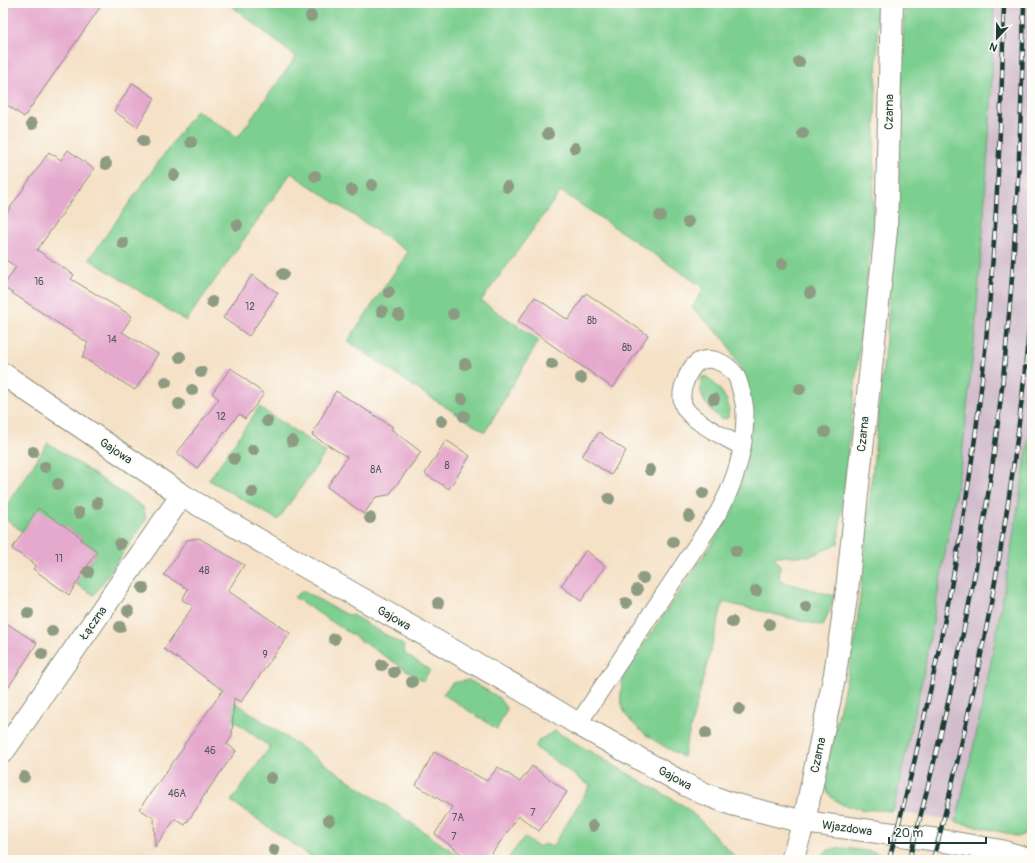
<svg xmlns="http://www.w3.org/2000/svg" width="1035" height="863" viewBox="0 0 1035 863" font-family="Pangolin,sans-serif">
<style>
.industrial{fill:#d1bdcc}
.green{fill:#7dcf90;stroke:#4e8662}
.building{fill:#e5a9cd}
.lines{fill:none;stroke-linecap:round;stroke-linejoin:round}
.service-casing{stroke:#8a8f7d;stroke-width:19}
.minor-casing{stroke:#8a8f7d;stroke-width:24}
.tertiary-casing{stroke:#8a8f7d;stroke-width:24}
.service{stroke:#fff;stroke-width:17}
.minor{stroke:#fff;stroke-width:22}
.tertiary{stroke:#fff;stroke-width:22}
.rail-casing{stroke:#1f3d34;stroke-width:4.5}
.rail{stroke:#fdfcf7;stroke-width:3;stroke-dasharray:9;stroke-linecap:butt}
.tree{fill:#8c9b82}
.labels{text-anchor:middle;stroke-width:4;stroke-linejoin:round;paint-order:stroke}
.number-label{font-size:10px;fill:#50585a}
.street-label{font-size:12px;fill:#1f3d34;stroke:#fdfcf7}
</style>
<rect width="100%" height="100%" fill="#fdfcf7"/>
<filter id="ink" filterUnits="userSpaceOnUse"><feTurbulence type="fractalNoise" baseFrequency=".025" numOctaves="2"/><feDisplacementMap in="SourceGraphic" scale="8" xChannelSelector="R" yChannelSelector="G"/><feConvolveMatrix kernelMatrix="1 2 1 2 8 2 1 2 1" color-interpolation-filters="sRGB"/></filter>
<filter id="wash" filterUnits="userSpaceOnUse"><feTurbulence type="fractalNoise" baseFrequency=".012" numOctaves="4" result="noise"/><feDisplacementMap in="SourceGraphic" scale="16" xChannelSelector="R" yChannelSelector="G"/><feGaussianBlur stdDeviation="0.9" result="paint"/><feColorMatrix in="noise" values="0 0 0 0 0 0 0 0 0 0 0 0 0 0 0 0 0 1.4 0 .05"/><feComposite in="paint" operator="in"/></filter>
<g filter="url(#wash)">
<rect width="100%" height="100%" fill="#f5e1c6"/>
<g class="industrial">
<path d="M994,3H1032V420L1013,542L991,661L979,722L956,822L893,811L910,738L962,456L975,333L983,228L991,104Z"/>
<path d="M876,852L938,860H874Z"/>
</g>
<g class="green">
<path d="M228,3H878L873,221L838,544L810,556H774L780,567L779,581L835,596L823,626L723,602L683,757C664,746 629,729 622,706C619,696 622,682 625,672L720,531L739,490L747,461L742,371L726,341L692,308L704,288L561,191L481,301L539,340L485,432L419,390L348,341L408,252L291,173L186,321L89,259L196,110L238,137L296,57Z"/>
<path d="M904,3H994L991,104L983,228L975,333L962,456L925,666L893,811C871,809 837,813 826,789C824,785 825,779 825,774L856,636L888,318L898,196Z"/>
<path d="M706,376C715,383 728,397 729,408C729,411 728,415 728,418L721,419C707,407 697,397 702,377Z"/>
<path d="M259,407L326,452L278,520L209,480Z"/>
<path d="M1032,420V830L1018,837L1006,833L956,822C963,788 972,755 979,721C1000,621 1016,521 1032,420Z"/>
<path d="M48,443L143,507L146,520L94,595L76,584L97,551L81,540L82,538L38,509L23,532L3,517V510Z"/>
<path d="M303,591L345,614L352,615L403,645L405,654L430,670L423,681L294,597Z"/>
<path d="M469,680L498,697L507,709L497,729L443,694L452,683Z"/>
<path d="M226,696L465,860H316L231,801L270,747L217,708Z"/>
<path d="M555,731L684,806L701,821L738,860H507L524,837L538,847L545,844L552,847L590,786L535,747L539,740Z"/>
<path d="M844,848L876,852L874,860H816L828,850Z"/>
</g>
<g id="blocks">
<g class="building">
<path d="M3,3H103L24,117L3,102Z"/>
<path d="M133,83L155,98L137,127L114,111Z"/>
<path d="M68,150L94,169L37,250L74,275L71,279L132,316L122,332L158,354L135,390L82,357L87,348L85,347L88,343L3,287L16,267L3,258V218L49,152L61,160Z"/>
<path d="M252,275L278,293L249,336L223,318Z"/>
<path d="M586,293L648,335L613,388L518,321L535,297L568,320Z"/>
<path d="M231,368L264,394L245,419L239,414L197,468L177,453L219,399L212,393Z"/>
<path d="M336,391L393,427L391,429L421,452L389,495L376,497L364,514L327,487L347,457L312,435Z"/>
<path d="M599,432L626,451L611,475L582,456Z"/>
<path d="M446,440L470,456L449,489L425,474Z"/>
<path d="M38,508L82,538L81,540L97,551L69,595L33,569L36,565L12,549Z"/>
<path d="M199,538L244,565L228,591L290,633L241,702L234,698L232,736L227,744L236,751L200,801L201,802L185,825L175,819L155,847L154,818L139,809L184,747L183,746L223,690L164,649L193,606L182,600L188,589L164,575L187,540Z"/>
<path d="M586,550L605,566L581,601L561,586Z"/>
<path d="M3,621L37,643L3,696Z"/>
<path d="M434,752L487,781L498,767L520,782L532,766L567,792L539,831L519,816L487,860H470L435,834L452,807L416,785Z"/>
</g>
</g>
</g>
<g filter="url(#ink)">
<use href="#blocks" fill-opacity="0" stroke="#8a8f7d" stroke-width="1"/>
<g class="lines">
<g class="service-casing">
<path id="service" d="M578,724L718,513C723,503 729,493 732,483C741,461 745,435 745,412C745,405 739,379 735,374C726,363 711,355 698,362C692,366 687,375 685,382C681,391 680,403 687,411C697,424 727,438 742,447"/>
</g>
<g class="minor-casing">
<g id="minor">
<path d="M3,752L182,495"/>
<path d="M792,860L804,822L835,674L847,590L857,494L886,231L892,3"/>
</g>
</g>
<g class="tertiary-casing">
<path id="tertiary" d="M3,374L182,495L269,546L515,686L578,724L684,784L705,794L732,804L804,822L938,840L1001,851L1032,860"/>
</g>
<use href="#service" class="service"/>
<use href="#minor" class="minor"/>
<use href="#tertiary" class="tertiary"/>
<g class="rail-casing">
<g id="rail">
<path d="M889,860C898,825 908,790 916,754C940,650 961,544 975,438C994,294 1001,148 1004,3"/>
<path d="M909,860C936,758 961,654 979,550C1011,369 1020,186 1024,3"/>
<path d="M933,860C945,816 955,772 965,728C998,585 1021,439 1032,292"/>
</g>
</g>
<use href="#rail" class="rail"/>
</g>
<g class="tree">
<circle cx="311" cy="16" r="6"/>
<circle cx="799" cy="62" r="6"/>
<circle cx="32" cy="124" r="6"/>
<circle cx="803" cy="133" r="6"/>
<circle cx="548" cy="134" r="6"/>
<circle cx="143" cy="141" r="6"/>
<circle cx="191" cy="142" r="6"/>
<circle cx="575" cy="148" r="6"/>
<circle cx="106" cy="164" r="6"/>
<circle cx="174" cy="175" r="6"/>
<circle cx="315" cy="176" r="6"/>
<circle cx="372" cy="185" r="6"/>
<circle cx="507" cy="187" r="6"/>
<circle cx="352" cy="190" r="6"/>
<circle cx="660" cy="216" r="6"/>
<circle cx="688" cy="222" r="6"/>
<circle cx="237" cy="225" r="6"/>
<circle cx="123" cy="243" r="6"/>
<circle cx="782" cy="264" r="6"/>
<circle cx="283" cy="274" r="6"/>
<circle cx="389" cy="292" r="6"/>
<circle cx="810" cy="293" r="6"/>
<circle cx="212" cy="302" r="6"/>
<circle cx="382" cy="311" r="6"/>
<circle cx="453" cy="314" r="6"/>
<circle cx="399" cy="315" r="6"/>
<circle cx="180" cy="357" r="6"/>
<circle cx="465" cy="364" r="6"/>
<circle cx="552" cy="364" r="6"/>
<circle cx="201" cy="372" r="6"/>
<circle cx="581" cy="378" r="6"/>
<circle cx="166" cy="382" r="6"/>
<circle cx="800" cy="389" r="6"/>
<circle cx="192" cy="390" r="6"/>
<circle cx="462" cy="399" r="6"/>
<circle cx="714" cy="399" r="6"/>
<circle cx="179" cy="404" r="6"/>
<circle cx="464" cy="416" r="6"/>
<circle cx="267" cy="421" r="6"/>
<circle cx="442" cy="421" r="6"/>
<circle cx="825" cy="432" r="6"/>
<circle cx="292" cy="441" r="6"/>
<circle cx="253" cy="450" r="6"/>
<circle cx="33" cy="452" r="6"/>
<circle cx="234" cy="459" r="6"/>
<circle cx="45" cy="467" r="6"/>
<circle cx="650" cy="470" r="6"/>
<circle cx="58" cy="484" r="6"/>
<circle cx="252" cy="492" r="6"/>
<circle cx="703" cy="493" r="6"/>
<circle cx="609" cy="499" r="6"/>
<circle cx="97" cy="503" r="6"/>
<circle cx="79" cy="513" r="6"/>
<circle cx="689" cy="516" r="6"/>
<circle cx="370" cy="518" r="6"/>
<circle cx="673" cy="542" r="6"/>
<circle cx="120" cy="544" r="6"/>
<circle cx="736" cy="551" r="6"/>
<circle cx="88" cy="572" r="6"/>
<circle cx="643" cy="578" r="6"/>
<circle cx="143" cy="588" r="6"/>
<circle cx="637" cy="590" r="6"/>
<circle cx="756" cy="591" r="6"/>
<circle cx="438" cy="603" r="6"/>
<circle cx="626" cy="603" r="6"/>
<circle cx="806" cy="607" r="6"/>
<circle cx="128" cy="611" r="6"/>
<circle cx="28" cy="613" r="6"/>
<circle cx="732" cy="622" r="6"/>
<circle cx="769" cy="624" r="6"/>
<circle cx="120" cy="627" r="6"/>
<circle cx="52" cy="631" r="6"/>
<circle cx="334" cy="639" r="6"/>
<circle cx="42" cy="654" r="6"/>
<circle cx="382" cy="665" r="6"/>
<circle cx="394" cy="672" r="6"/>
<circle cx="412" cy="682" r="6"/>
<circle cx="739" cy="709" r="6"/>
<circle cx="706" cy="733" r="6"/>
<circle cx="24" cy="777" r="6"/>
<circle cx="271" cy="778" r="6"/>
<circle cx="329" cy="820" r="6"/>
<circle cx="593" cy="826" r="6"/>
<circle cx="274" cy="850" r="6"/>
</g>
</g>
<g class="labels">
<g class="number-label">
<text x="39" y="285">16</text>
<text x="250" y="310">12</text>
<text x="592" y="324">8b</text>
<text x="112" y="343">14</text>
<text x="627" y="351">8b</text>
<text x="221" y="420">12</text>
<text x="447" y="469">8</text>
<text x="376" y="473">8A</text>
<text x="59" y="562">11</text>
<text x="204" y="574">48</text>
<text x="265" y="658">9</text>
<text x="210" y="754">46</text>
<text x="177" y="797">46A</text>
<text x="533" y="816">7</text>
<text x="458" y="821">7A</text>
<text x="454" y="840">7</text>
</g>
<g class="street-label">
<text transform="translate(889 112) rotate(-89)" y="4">Czarna</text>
<text transform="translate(863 434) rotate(-84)" y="4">Czarna</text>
<text transform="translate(116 451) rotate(34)" y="4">Gajowa</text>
<text transform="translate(394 618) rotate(30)" y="4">Gajowa</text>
<text transform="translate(93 623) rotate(-55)" y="4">Łączna</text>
<text transform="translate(818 755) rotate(-78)" y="4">Czarna</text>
<text transform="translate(675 778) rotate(29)" y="4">Gajowa</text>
<text transform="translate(847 828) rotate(8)" y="4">Wjazdowa</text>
</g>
</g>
<rect width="1035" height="863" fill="none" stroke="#fdfcf7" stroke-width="16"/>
<g transform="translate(997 38) rotate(202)" stroke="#fdfcf7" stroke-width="3" paint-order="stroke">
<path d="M0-3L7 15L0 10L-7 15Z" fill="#1f3d34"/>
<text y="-6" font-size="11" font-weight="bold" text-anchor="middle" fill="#1f3d34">N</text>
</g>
<path d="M889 837v6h97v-6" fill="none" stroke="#1f3d34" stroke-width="2"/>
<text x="895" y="837" font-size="12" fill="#1f3d34" stroke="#fdfcf7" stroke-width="3" paint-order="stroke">20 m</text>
</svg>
